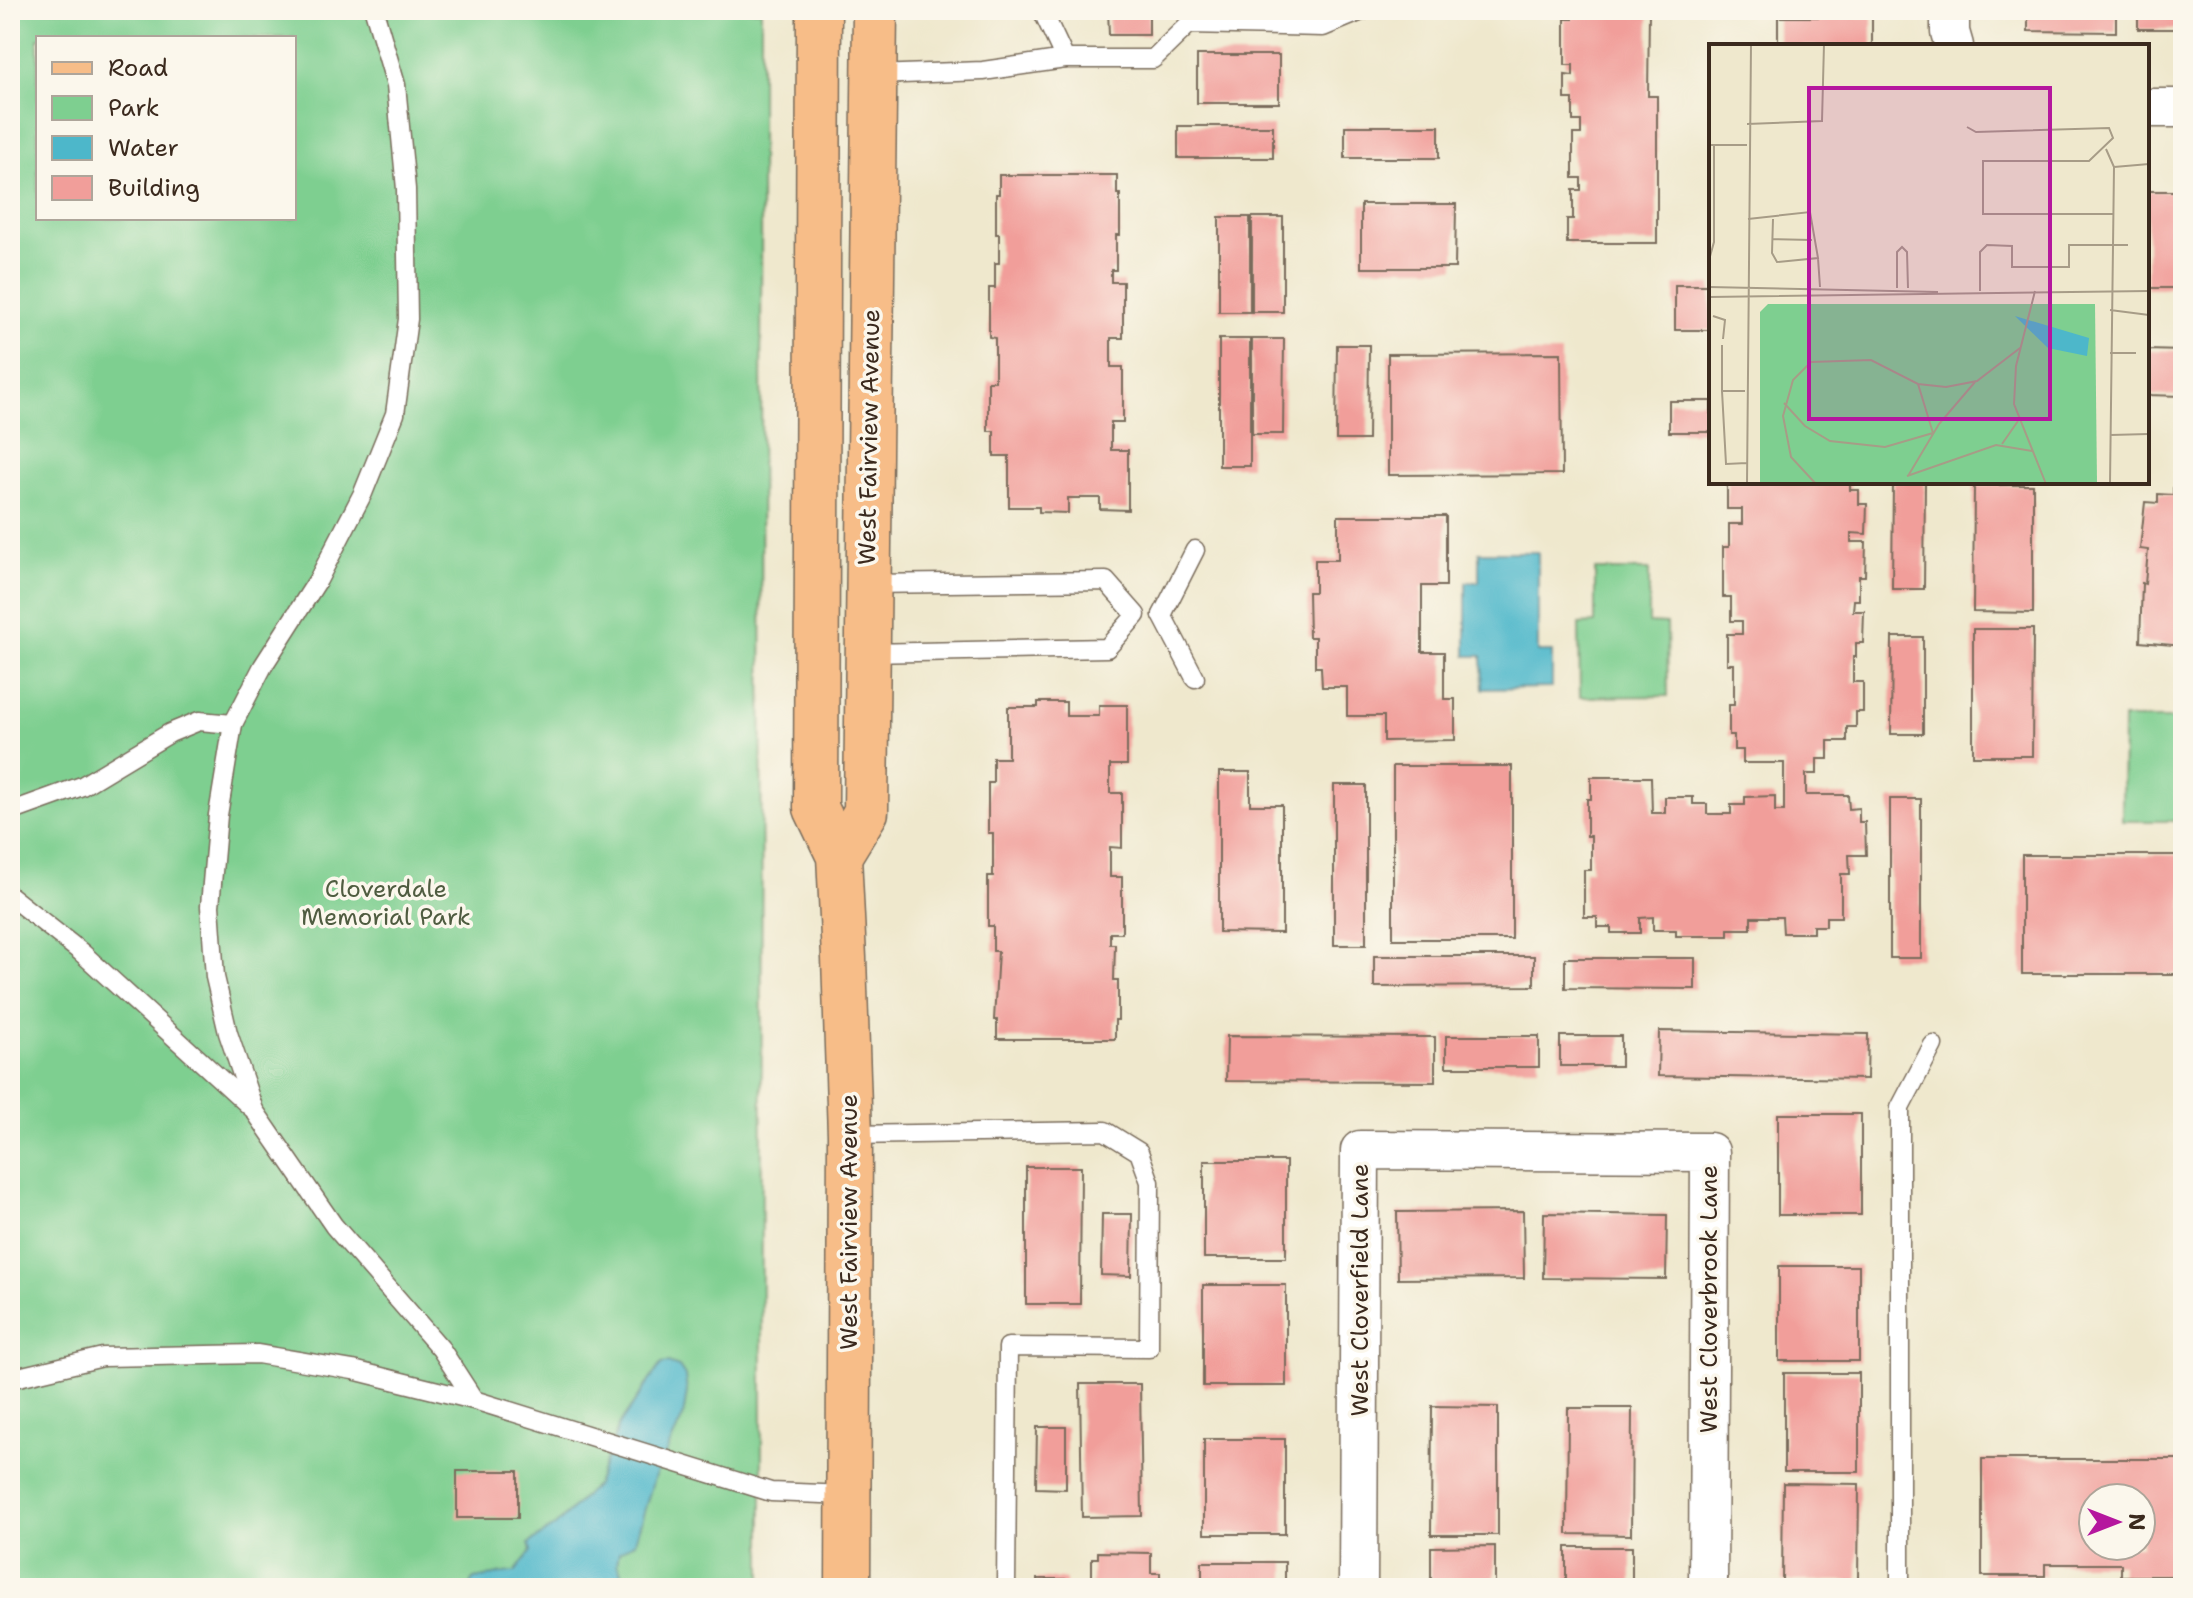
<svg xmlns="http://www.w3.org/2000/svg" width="2193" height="1598" viewBox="0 0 2193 1598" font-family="'Shantell Sans',sans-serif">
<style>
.green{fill:#7ecf90;stroke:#5c7c57;stroke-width:2;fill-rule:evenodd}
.water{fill:#4db7ca;stroke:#447074;stroke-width:2}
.building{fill:#f19e9a;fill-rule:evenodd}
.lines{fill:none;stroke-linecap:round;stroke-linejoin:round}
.service-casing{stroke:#7a6c5b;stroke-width:21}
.minor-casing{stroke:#7a6c5b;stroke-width:41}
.primary-casing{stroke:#7a6c5b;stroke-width:47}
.service{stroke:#fff;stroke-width:18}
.minor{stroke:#fff;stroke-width:38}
.primary{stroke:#f7bd88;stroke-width:44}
.labels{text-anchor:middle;stroke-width:7;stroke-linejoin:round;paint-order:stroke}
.street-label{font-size:24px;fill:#3b2a1e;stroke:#fbf7ec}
.park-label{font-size:24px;fill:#4f5c40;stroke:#fbf7ec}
.inset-road{fill:none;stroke:#a79c87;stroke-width:2}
.view{fill:#b5179e;fill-opacity:0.15;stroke:#b5179e;stroke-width:4}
.inset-edge{fill:none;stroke:#3b2a1e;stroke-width:4}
</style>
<rect width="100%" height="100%" fill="#fbf7ec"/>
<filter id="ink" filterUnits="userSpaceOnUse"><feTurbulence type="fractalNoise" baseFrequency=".0125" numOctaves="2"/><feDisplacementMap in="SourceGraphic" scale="16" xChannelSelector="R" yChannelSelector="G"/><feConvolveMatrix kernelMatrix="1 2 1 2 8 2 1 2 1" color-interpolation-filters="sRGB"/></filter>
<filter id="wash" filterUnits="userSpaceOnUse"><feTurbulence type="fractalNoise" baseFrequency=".006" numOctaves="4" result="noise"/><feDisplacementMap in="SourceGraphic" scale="32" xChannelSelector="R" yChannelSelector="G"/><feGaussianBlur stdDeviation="1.8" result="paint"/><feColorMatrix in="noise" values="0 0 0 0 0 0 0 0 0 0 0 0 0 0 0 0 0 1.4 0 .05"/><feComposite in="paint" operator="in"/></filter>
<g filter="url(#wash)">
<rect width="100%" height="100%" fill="#efe8cd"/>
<g class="green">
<path d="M10,10H761L762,1588H10ZM38,38H294V218H38Z"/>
<path d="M1595,570H1649V623L1667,624L1668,696L1580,697L1579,624L1595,623Z"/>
<path d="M2123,719H2183V821H2122Z"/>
</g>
<g class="water">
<path d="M1479,552H1538V652H1552V688L1483,689L1482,656H1466V582H1479Z"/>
<path d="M668,1363L679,1367L685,1376L687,1392L683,1417L654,1478L635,1542L619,1552L617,1564L624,1577L621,1588H469L474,1579C490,1577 500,1572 515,1572L531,1551L529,1544L556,1525L596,1485L619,1425L661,1364Z"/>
</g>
<g id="blocks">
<g class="building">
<path d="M1108,10H1149V35H1109Z"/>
<path d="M1573,10H1649L1648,96H1657V243H1567V219H1573V190H1581V178H1573V134H1581V121H1573V99H1565V75L1573,76V65H1565V19H1573Z"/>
<path d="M2028,10H2116V32L2028,31Z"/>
<rect x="2138" y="10" width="45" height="19"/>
<rect x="1778" y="17" width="94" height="29"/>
<rect x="1197" y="55" width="82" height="48"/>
<rect x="1178" y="126" width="95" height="32"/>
<rect x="1345" y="126" width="94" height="32"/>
<path d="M999,175H1117V194H1120V235H1116V270H1111V282H1123V338H1111V367H1123V422H1111V450H1128V510L1100,509V498H1068V513L1039,512V507H1009V456H994V431H988V381H995V338L989,337V288H995V263H999V234H996V194H999Z"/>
<path d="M2147,191H2177V209H2183V288H2147Z"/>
<path d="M1361,204H1456L1455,268H1361Z"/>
<rect x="1219" y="217" width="31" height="95"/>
<rect x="1252" y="217" width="31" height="95"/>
<rect x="1675" y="285" width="36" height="45"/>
<rect x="1219" y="339" width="31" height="127"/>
<path d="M1252,339H1284L1283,434H1252Z"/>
<path d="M1337,345H1369L1368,440H1336Z"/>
<path d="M2147,350L2183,351V396L2147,395Z"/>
<path d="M1561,353L1562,474L1388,475V354Z"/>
<rect x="1669" y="401" width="42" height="31"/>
<path d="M1727,482H1850V490H1859V504H1867L1866,534L1851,533V542H1866L1865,576H1859V600H1854L1853,611H1864L1863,643H1856V657H1853V682H1863V712H1856V727H1847V741H1828V759H1817V774H1806V795H1848L1849,809L1859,808V822H1865L1866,855H1849L1850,874H1841V917H1826V926H1813V933H1783L1782,917H1751V929H1728V936H1676V930H1653V917L1640,918V933H1611V927H1597V917H1584V870H1591V836H1587V799H1591V777H1651L1652,813H1665V797H1693V804H1707V814H1731V805H1745V797L1775,796V811H1784V763H1743V750H1734V735H1729V705H1734V664H1727V634H1742V621H1731V597H1723V547H1729V524H1742V509H1727Z"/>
<path d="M1893,482H1925L1924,589H1892Z"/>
<path d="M1974,485H2033V613L1973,612Z"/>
<path d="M2173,488L2183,489V646L2140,642L2142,583L2145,584L2148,550L2140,549L2145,502L2158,503V494L2173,495Z"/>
<path d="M1338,516H1446V586H1422V652H1444V699H1455V740L1384,741V716H1347V687H1322L1321,667H1315V637H1309L1308,592H1315V560H1338Z"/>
<path d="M1973,629H2033L2032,756H1973Z"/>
<path d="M1892,637H1923V734H1891Z"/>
<path d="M1038,702H1066V716H1099V705H1127V765H1110V793H1122V848L1110,847V877H1122V933H1110V944H1115L1114,980H1118V1020H1115V1039H997V1020H994L998,951H993V926H988V876H993V833H988V783H993V758H1008V707H1038Z"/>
<rect x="1393" y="766" width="119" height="173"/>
<path d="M1219,772H1250V805H1282V933L1219,932Z"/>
<rect x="1334" y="785" width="32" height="160"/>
<rect x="1890" y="799" width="31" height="159"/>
<rect x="2022" y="855" width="161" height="119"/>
<path d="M1374,956H1534V986L1374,987Z"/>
<path d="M1565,958H1695V989L1565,988Z"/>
<path d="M1659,1031L1868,1034L1867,1079L1658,1076Z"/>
<path d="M1227,1036L1435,1037V1082L1226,1081Z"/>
<rect x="1446" y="1036" width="93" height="31"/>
<rect x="1560" y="1036" width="61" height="30"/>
<rect x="1778" y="1114" width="83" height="101"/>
<rect x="1204" y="1161" width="82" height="97"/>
<path d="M1026,1167H1081L1080,1304H1026Z"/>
<path d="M1523,1211L1524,1278L1398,1279L1397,1212Z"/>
<path d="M1544,1213L1667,1215L1666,1279L1543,1278Z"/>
<path d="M1102,1214H1132L1131,1276L1101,1275Z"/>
<rect x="1779" y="1266" width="80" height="95"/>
<rect x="1203" y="1285" width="83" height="101"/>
<rect x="1784" y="1373" width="75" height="99"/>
<path d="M1080,1384H1140L1142,1516L1082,1517Z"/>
<path d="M1432,1406L1498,1407V1535H1431Z"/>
<path d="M1568,1408H1632L1631,1535L1567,1534Z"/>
<path d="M1037,1427H1066V1489L1036,1488Z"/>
<rect x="1204" y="1439" width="81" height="95"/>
<path d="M1982,1459H2182V1576H2121V1564H2045V1576H1982ZM2093,1498H2141V1546H2093Z"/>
<rect x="457" y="1471" width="61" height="47"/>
<path d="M1783,1483L1859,1484L1858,1581H1782Z"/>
<path d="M1495,1546V1588H1431V1547Z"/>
<rect x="1566" y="1547" width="66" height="41"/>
<path d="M1098,1552L1151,1553V1573H1160V1588H1092V1558H1098Z"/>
<rect x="1202" y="1562" width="83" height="26"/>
<rect x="1037" y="1579" width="29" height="9"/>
</g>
</g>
</g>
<g filter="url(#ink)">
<use href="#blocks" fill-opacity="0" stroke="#7a6c5b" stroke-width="2"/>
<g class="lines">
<g class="service-casing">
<g id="service">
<path d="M374,10L396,85L406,189L408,319L395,414L363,493L318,580L263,666L233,724L218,815L210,906L215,977L228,1033L254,1110L334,1226L441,1349L474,1400"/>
<path d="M1042,10L1065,59H1153L1189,24L1323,27L1364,10"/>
<path d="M875,75L983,71L1065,59"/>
<path d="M867,584L1106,581L1136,615L1107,648L868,653"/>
<path d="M1162,615L1195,550"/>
<path d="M1162,615L1195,678"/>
<path d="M10,812L82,786L170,733L199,721L233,724"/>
<path d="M10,896L81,952L252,1108"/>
<path d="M850,1135L1105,1131L1139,1152L1150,1182L1149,1348L1008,1347L1006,1588"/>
<path d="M10,1379L103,1357L258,1354L353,1370L474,1400L771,1492L848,1495"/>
<path d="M1900,1588V1108L1933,1045"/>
</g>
</g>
<g class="minor-casing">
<g id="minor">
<path d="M1950,10V32L1954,46"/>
<path d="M2147,108H2183"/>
<path d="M1358,1588L1360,1150L1710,1152L1708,1588"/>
</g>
</g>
<g class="primary-casing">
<g id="primary">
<path d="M819,10L816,808L839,856L844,958L850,1135L848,1588"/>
<path d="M839,856L866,812L875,10"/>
</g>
</g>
<use href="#service" class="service"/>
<use href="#minor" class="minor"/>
<use href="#primary" class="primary"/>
</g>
</g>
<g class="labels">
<g class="street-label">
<text transform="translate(869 437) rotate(-89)" y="8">West Fairview Avenue</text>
<text transform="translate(849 1222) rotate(-90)" y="8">West Fairview Avenue</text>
<text transform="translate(1360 1290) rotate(-90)" y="8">West Cloverfield Lane</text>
<text transform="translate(1709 1299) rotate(-90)" y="8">West Cloverbrook Lane</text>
</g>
<g class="park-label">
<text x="386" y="897">Cloverdale<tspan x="386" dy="28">Memorial Park</tspan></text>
</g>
</g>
<g transform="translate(1709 44)">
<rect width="440" height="440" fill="#efe8cd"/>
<path d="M59,260H386L388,440H51V268Z" fill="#7ecf90"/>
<path d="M306,272L380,294L378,312L339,304Z" fill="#4db7ca"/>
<path class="inset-road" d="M38,80L113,77L115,0M258,83L267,88L400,84L404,94L380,117H274V170H404M2,101H38M397,105L405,123L401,440M405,123L440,120M39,175L101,168L109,214L68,218L63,209L64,175M63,195L103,196M109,214L111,243M0,216L5,198V101M0,243L229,248M188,244V208L193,203L198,208L199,244M271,247V208L278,201L303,202V223H360V201H419M326,247L307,322L305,360L337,440M0,253L440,247M401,266L440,271M4,272L16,276L14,295M13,301V347M401,309H427M36,347H13L17,420L38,419M75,359L96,382L121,397L176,403L224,389L209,340M401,391L440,390M293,400L309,377M198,432L287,401L323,407M199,432L230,380L266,338M38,440L42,0M107,440L82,413L74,372L84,336L102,318L162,316L209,340L237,343L268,337L311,304"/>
<path class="view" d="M100,44H341V375H100Z"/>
<rect width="440" height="440" class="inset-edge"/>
</g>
<rect width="2193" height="1598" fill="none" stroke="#fbf7ec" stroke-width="40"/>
<rect x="36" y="36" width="260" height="184" fill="#fbf7ec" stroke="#aea59a" stroke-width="2"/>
<rect x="52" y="62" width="40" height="12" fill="#f7bd88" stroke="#aea59a" stroke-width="2"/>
<text x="108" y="76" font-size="24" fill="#3b2a1e">Road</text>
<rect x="52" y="96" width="40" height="24" fill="#7ecf90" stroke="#aea59a" stroke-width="2"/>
<text x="108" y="116" font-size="24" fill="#3b2a1e">Park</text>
<rect x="52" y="136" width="40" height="24" fill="#4db7ca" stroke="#aea59a" stroke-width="2"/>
<text x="108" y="156" font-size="24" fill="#3b2a1e">Water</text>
<rect x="52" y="176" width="40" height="24" fill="#f19e9a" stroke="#aea59a" stroke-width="2"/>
<text x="108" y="196" font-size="24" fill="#3b2a1e">Building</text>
<g transform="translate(2117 1522) rotate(90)"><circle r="38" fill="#fbf7ec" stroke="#aea59a" stroke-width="2"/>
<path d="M0-6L14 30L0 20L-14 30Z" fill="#b5179e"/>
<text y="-12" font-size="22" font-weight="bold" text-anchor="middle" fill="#3b2a1e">N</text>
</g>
</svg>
